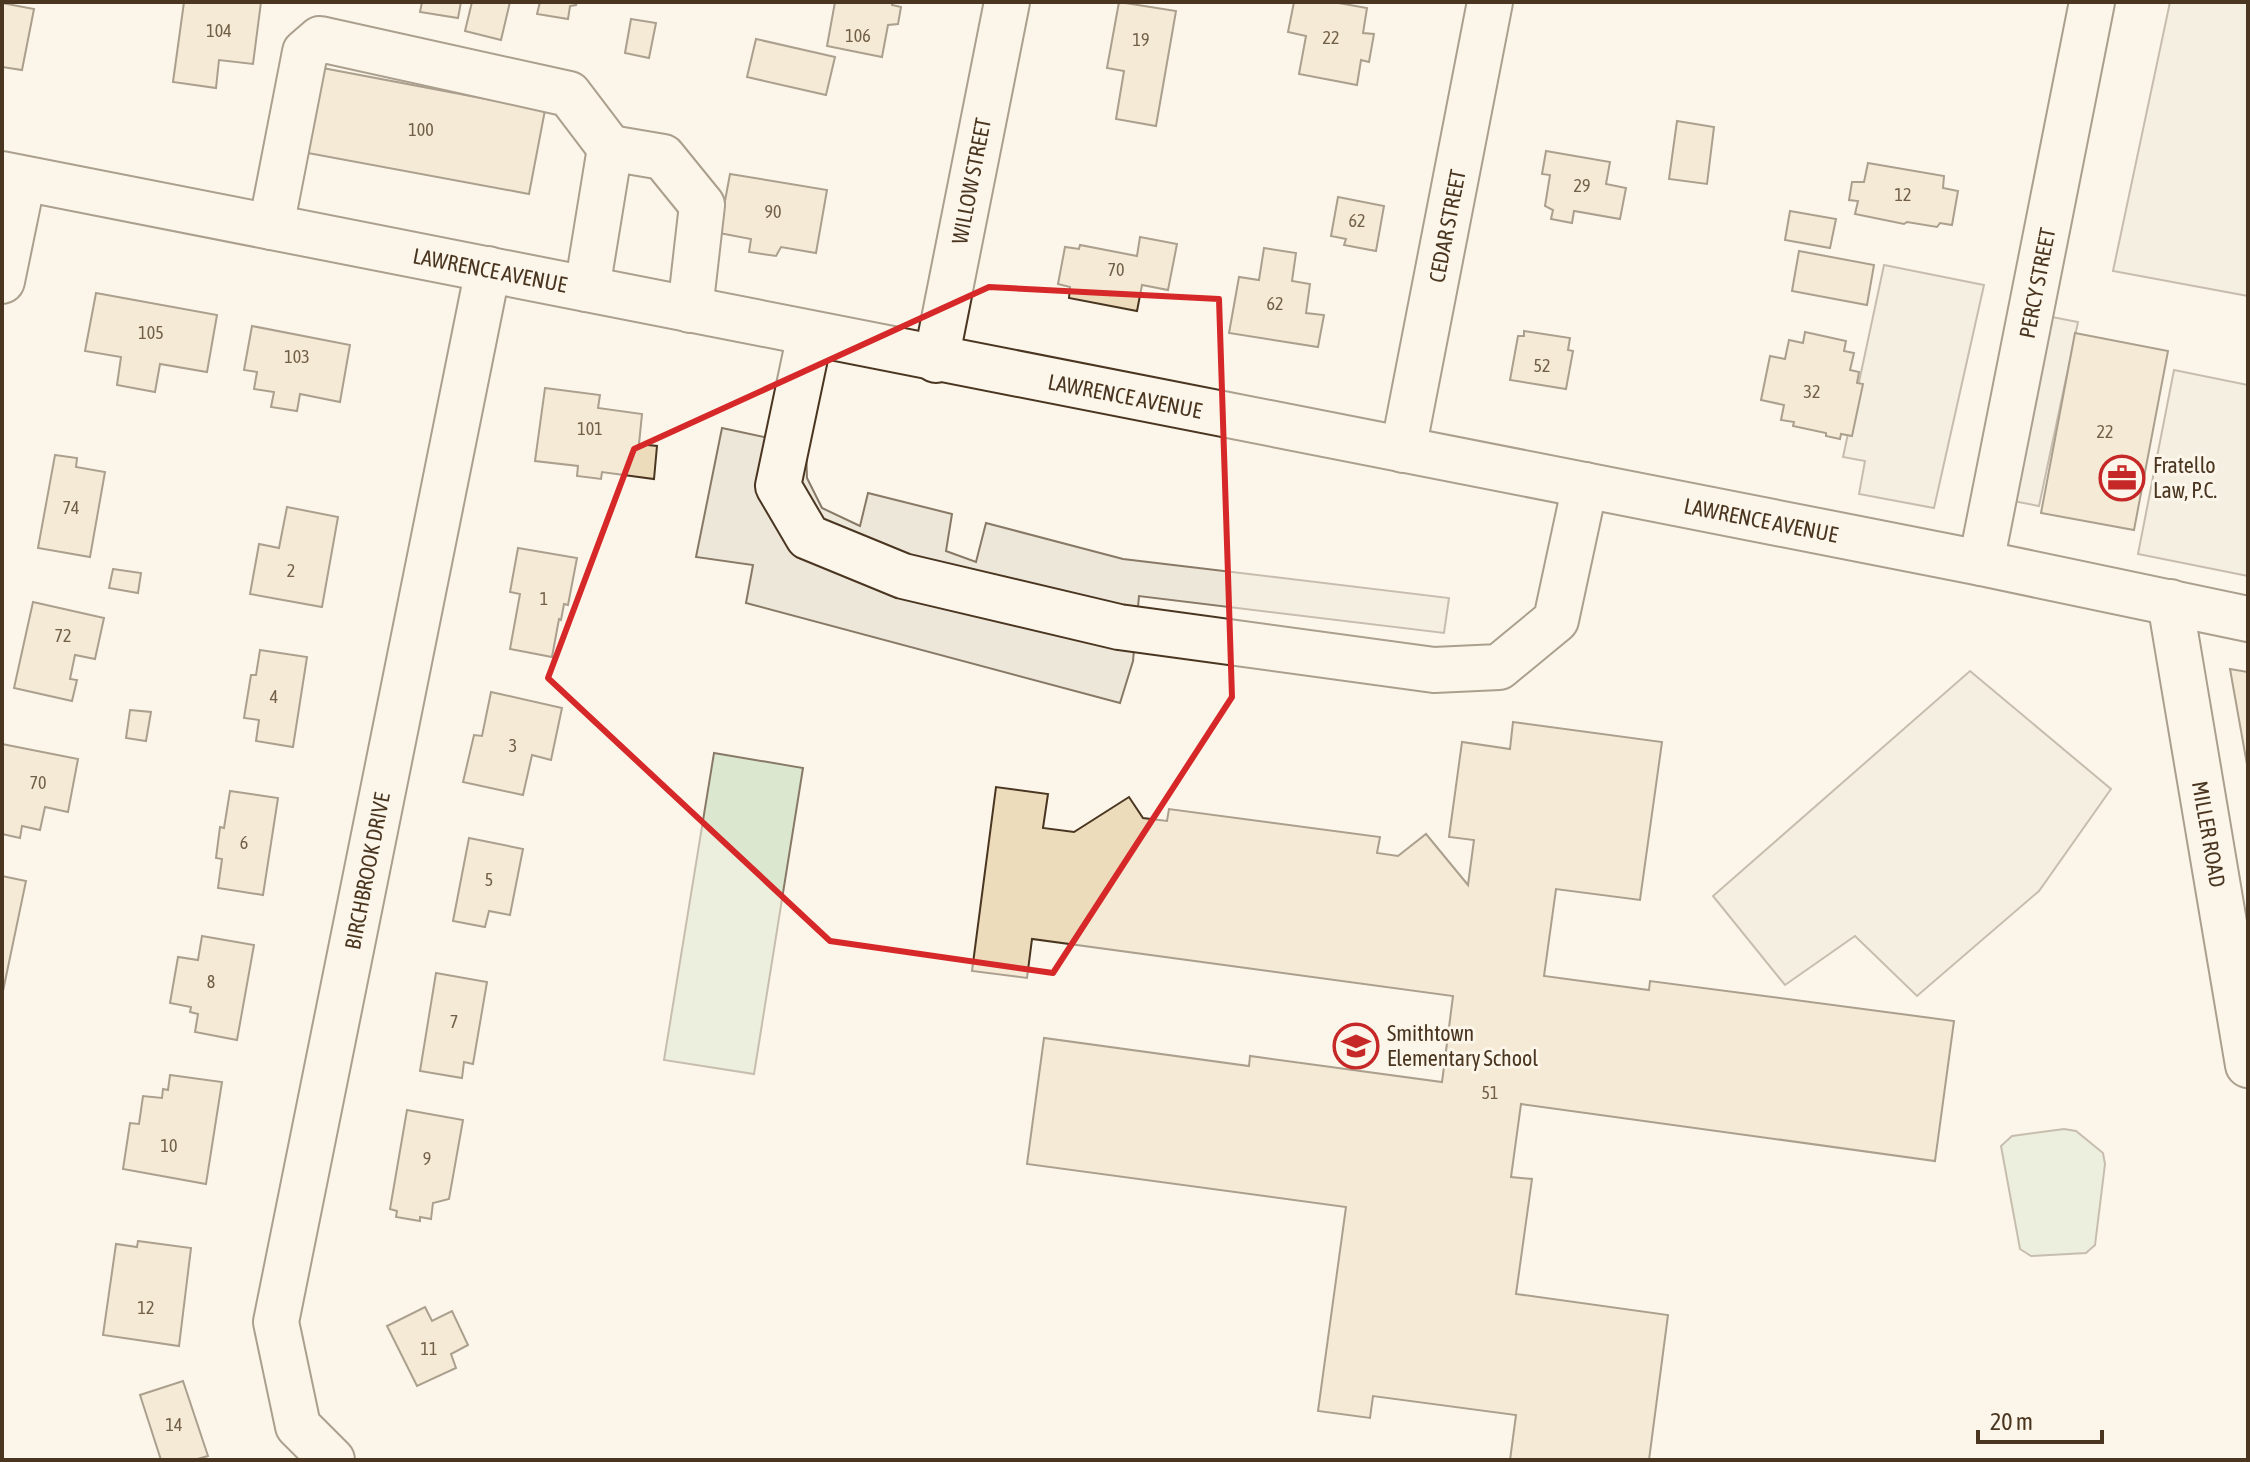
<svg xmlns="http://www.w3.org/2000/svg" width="2250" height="1462" viewBox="0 0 2250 1462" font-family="'Asap Condensed',sans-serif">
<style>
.green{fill:#dce7d0;stroke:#887966;stroke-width:2}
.parking{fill:#ede7d9;stroke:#887966;stroke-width:2}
.building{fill:#ecdcbc;stroke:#4a3520;stroke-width:2}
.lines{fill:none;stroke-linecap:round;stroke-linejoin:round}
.minor-casing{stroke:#4a3520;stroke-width:48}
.minor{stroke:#fbf6e9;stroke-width:44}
.marked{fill:none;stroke:#d62828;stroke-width:6;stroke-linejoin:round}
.labels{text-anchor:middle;stroke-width:6;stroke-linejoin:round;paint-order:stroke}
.number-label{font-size:18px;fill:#725f47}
.street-label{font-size:22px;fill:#4a3520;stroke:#fbf6e9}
.poi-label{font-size:22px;fill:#4a3520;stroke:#fbf6e9;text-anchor:start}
</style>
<rect width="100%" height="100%" fill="#fbf6e9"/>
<g class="green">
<path d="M714,753L803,768L754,1074L664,1060Z"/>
<path d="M2064,1129L2076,1131L2103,1153L2105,1164L2095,1245L2086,1253L2031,1256L2020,1249L2001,1146L2012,1136Z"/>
</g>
<g class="parking">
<path d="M2170,2H2248V296L2113,271Z"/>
<path d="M1884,265L1984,285L1934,508L1859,494L1865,461L1843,457Z"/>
<path d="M2052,317L2078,322L2039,506L2013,501Z"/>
<path d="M2174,370L2248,385V576L2138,554Z"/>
<path d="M722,428L806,446L807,478L822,508L860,526L868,493L952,514L946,551L976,562L986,523L1123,559L1449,598L1444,633L1139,596L1133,661L1120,703L746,603L753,565L696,557Z"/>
<path d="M1970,671L2111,789L2039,891L1917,996L1855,936L1785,985L1713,896Z"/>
</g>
<g class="building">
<path d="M184,2H261L253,64L219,60L216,88L173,82Z"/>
<path d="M422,2H461L458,18L420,12Z"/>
<path d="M472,2H510L501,40L465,31Z"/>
<path d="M540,2H577L576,5L570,6L568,19L537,14Z"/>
<path d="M835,2H892V5L901,7L898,24L888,25L882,57L827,46Z"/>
<path d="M1119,2L1176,11L1156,126L1116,119L1124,71L1107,68Z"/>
<path d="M1294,2H1333L1367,8L1363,33L1374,34L1369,62L1361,60L1357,85L1299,74L1306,36L1288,32Z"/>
<path d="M2,3L34,9L22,70L2,67Z"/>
<path d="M631,19L656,23L649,58L625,53Z"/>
<path d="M756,39L835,57L826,95L747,77Z"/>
<path d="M312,66L545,110L529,194L297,151Z"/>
<path d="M1677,121L1714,127L1707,184L1669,179Z"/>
<path d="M1546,151L1610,162L1606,184L1626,188L1620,219L1574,211L1572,223L1551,219L1553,210L1545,206L1550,175L1542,174Z"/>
<path d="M1868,163L1944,176L1943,188L1958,191L1952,225L1940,223L1937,227L1907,222L1904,224L1855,214L1858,201L1849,200L1852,182H1864Z"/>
<path d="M730,174L827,190L816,253L781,247L776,256L749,252L751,239L719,233Z"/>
<path d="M1338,197L1384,206L1376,251L1344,245L1346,239L1331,236Z"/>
<path d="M1790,211L1836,219L1830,248L1785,240Z"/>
<path d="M1140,237L1177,244L1168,290L1142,285L1137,311L1069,298L1070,287L1058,284L1065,247L1079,249L1080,245L1137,256Z"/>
<path d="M1264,248L1296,253L1292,281L1310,284L1306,313L1324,315L1318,347L1229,333L1239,277L1259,280Z"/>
<path d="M1799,251L1874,265L1867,305L1792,291Z"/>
<path d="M96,293L217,315L207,372L160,364L155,392L117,385L121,357L85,351Z"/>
<path d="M252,326L350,345L340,402L300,394L297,411L271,407L274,392L254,389L257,372L244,370Z"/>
<path d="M1524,331L1570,338L1568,350L1573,351L1566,389L1510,380L1518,336H1524Z"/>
<path d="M1805,332L1846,341L1844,351L1854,353L1850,370L1859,372L1857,383L1863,384L1852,436L1841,434L1840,439L1826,436V433L1793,426L1794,422L1781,420L1784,405L1761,400L1770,356L1785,359L1789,340L1803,343Z"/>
<path d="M2075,333L2168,351L2134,530L2041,513Z"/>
<path d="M545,388L600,395L598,408L642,414L639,444L657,446L654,479L602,472L601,479L577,476L578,466L535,461Z"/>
<path d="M55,455L77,458L76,467L105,472L90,557L38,548Z"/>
<path d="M287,507L338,517L322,607L250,594L259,544L279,548Z"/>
<path d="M518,548L577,558L568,605L564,604L561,620L559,619L552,657L510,649L520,594L510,592Z"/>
<path d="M113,569L141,573L138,593L109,588Z"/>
<path d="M33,602L104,618L95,659L75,655L70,679L77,680L72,701L14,688Z"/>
<path d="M260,650L307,657L293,747L256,741L259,720L244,718L251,675H256Z"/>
<path d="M2230,669L2248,672V770Z"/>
<path d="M491,692L562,708L551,760L532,755L523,795L463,782L474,735L482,736Z"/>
<path d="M130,710L151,712L146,741L126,738Z"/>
<path d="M1513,722L1662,742L1640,900L1556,889L1544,976L1649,990L1650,981L1954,1021L1935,1161L1521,1104L1511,1177L1532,1179L1516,1294L1668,1315L1649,1460H1510L1516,1415L1373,1396L1370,1418L1318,1411L1346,1207L1027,1164L1044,1038L1249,1066L1250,1056L1442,1082L1453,996L1032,939L1027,978L972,971L996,787L1048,794L1043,828L1074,832L1129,797L1143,818L1167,821L1169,809L1380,837L1377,853L1398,856L1426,834L1468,885L1474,840L1449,837L1462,742L1510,749Z"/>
<path d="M2,744L78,759L68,812L45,807L40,830L22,826L20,838L2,834Z"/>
<path d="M230,791L278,798L263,895L218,888L222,859L216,858L220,827L224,828Z"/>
<path d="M469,838L523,849L510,915L489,911L485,927L453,921Z"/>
<path d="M2,876L26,881L3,991H2Z"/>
<path d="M202,936L254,945L237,1040L195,1032L198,1014L190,1012L191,1007L170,1003L178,957L198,960Z"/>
<path d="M436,973L487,982L473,1064L464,1062L462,1078L420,1071Z"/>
<path d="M170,1075L222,1082L206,1184L123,1169L130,1123L139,1124L143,1096L162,1098L163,1089L168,1090Z"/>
<path d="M407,1110L463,1120L449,1199L433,1203L431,1219L420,1217V1221L396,1217L397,1211L390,1209Z"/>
<path d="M138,1241L191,1248L179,1346L103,1335L116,1244L137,1247Z"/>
<path d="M425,1307L432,1321L452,1311L468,1345L451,1354L456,1368L417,1386L387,1326Z"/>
<path d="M183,1381L208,1456L194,1460H161L140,1395Z"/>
</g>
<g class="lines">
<g class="minor-casing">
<g id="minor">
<path d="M2,174L1981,563L2248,619"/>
<path d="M271,227L305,52L320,39L569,94L610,148"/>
<path d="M2,281L23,179"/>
<path d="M587,289L610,148L663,157L702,205L690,310"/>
<path d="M810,334L778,486L808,537L903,576L1119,627L1434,670L1499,667L1556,620L1585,485"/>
<path d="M936,360L1007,2"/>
<path d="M1403,450L1490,2"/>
<path d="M1981,563L2092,2"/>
<path d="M2170,602L2248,1065"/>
<path d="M332,1460L298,1426L276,1322L488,269"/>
</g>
</g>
<use href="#minor" class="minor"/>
</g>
<path d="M0 0H2250V1462H0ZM989,287L1219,299L1232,697L1053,973L830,941L548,678L634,449Z" fill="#fbf6e9" fill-opacity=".55" fill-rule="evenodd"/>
<path class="marked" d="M989,287L1219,299L1232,697L1053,973L830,941L548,678L634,449Z"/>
<defs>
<g id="office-ring" transform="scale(2.3)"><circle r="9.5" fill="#fbf6e9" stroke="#c62828" stroke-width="1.5"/><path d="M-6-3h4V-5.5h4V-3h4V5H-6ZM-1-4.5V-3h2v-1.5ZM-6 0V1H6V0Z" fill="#c62828"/></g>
<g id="school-ring" transform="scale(2.3)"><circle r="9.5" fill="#fbf6e9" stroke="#c62828" stroke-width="1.5"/><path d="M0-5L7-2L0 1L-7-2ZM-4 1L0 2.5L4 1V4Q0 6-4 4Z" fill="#c62828"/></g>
</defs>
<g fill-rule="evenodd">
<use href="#office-ring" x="2122" y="478"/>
<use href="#school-ring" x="1356" y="1046"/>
</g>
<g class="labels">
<g class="number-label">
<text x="219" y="37">104</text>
<text x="858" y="42">106</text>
<text x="1331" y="44">22</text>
<text x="1141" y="46">19</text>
<text x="421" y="136">100</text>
<text x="1582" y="192">29</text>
<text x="1903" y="201">12</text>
<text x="773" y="218">90</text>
<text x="1357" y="227">62</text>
<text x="1116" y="276">70</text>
<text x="1275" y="310">62</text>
<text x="151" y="339">105</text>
<text x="297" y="363">103</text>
<text x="1542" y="372">52</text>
<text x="1812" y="398">32</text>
<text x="590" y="435">101</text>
<text x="2105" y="438">22</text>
<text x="71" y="514">74</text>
<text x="291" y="577">2</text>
<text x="544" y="605">1</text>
<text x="63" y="642">72</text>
<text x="274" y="703">4</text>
<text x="513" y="752">3</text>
<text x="38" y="789">70</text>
<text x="244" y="849">6</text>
<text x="489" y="886">5</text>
<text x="211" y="988">8</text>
<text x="454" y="1028">7</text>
<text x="1490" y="1099">51</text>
<text x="169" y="1152">10</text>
<text x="427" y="1165">9</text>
<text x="146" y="1314">12</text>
<text x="429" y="1355">11</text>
<text x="174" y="1431">14</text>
</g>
<g class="street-label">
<text transform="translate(971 181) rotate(-79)" y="8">WILLOW STREET</text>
<text transform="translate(1447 226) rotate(-79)" y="8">CEDAR STREET</text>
<text transform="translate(490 270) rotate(11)" y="8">LAWRENCE AVENUE</text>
<text transform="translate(2037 283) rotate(-79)" y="8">PERCY STREET</text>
<text transform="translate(1125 396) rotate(11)" y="8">LAWRENCE AVENUE</text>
<text transform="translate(1761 520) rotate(11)" y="8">LAWRENCE AVENUE</text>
<text transform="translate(2209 834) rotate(80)" y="8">MILLER ROAD</text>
<text transform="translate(367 871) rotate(-79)" y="8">BIRCHBROOK DRIVE</text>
</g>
<g class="poi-label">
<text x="2153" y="473">Fratello<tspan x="2153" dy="25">Law, P.C.</tspan></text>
<text x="1387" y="1041">Smithtown<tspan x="1387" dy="25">Elementary School</tspan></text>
</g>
</g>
<rect width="2250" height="1462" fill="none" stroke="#4a3520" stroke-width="8"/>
<path d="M1978 1430v12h124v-12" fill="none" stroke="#4a3520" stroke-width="4"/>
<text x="1990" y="1430" font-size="24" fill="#4a3520" stroke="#fbf6e9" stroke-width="6" paint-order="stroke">20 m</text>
</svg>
